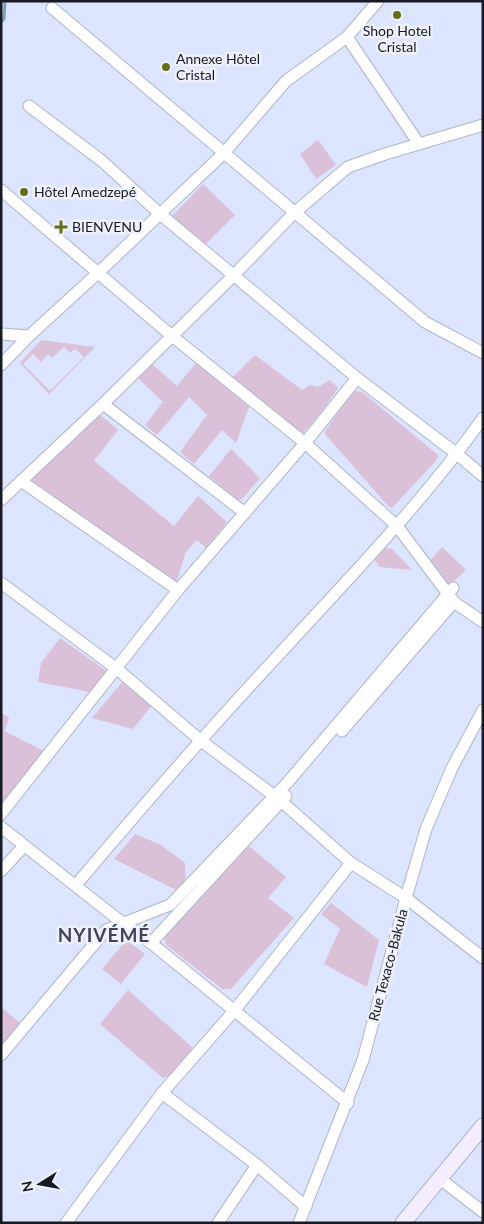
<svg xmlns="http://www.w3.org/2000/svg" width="484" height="1224" viewBox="0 0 484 1224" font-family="Lato,sans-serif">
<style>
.green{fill:#dbc1d7;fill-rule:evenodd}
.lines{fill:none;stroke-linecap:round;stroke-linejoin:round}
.stream{stroke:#7ba4ab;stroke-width:3}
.street-casing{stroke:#acb5cc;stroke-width:13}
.secondary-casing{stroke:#acb5cc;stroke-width:17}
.street{stroke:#fff;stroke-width:11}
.secondary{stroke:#f3edff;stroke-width:15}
.poi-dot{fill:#666f16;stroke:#eff2fc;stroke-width:2}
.labels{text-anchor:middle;stroke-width:5;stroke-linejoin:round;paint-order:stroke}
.poi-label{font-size:14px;fill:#171a23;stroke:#eff2fc;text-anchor:start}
.street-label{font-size:14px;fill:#171a23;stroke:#eff2fc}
.district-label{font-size:19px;font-weight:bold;letter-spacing:1px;fill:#3e4559;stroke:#eff2fc}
</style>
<rect width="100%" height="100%" fill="#dce5fd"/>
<g class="green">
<path d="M318,140L336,165L316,179L300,154Z"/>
<path d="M203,184L235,215L206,244L172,216Z"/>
<path d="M41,340L95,347L49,394L20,363ZM64,347L70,353L75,349L84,357L50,391L23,364L33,354L41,362L48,354L52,358Z"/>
<path d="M255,355L302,390L310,385L318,387L330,380L338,388L325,407L303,434L295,436L231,379Z"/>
<path d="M196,363L249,407L236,443L222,430L194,464L180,452L207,415L189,397L157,435L145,425L163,402L138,378L152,364L177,386Z"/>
<path d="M355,391L362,392L437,454L438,457L435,462L392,508L388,506L325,434V431L352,392Z"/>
<path d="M99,414L118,430L94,461L174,526L198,496L227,522L206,548L197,540L186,552L176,583L30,480Z"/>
<path d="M231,449L260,478L242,499L238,500L209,476Z"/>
<path d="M442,547L466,570L448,587L428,563Z"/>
<path d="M384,548L392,549L412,570L379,567L375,560Z"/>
<path d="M60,638L108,672L90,692L38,682L41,663Z"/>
<path d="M123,681L152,705L133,729L92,718Z"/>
<path d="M1,712L9,718L4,731L44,751L1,805Z"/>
<path d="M135,834L161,845L185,863L186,895L114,859Z"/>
<path d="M249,846L286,877L268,898L294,918L231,989H222L166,945L164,936Z"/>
<path d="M331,903L379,940L367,987L324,964L340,929L321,914Z"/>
<path d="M129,942L145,954L121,984L102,969L123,944Z"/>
<path d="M128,990L193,1048L169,1076L163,1078L100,1024Z"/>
<path d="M1,1007L20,1023L2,1047H1Z"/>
</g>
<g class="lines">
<path class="stream" d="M1,22L4,19L5,1"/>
<g class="street-casing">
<g id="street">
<path d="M52,8L425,322L483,353"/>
<path d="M347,37L419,144"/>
<path d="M29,106L102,161L160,214L357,378L457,454L483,476"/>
<path d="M1,190L172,336L305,443L397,526L454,602L483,622"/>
<path d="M1,334L29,336"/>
<path d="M1,365L29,336L99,272L224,153L286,81L347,37L378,1"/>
<path d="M103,404L245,513"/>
<path d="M21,481L178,590"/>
<path d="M1,500L103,404L234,275L294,213L348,167L385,154L483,125"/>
<path d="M1,583L117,669L200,740L281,801L351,863L406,898L483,958"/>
<path d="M342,731L454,602"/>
<path d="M1,814L178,590L305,443L357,378"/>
<path d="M1,827L115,917L151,943L348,1103"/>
<path d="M1,871L24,846"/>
<path d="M76,885C140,809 205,734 273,661C345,582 421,505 483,418"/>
<path d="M151,943L286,796"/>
<path d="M1,1055L106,930L170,905L288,782L453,588"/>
<path d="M162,1093L257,1165L306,1207"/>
<path d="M439,1178L483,1212"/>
<path d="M66,1223L162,1093L234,1011L351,863"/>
<path d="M218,1223L257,1165"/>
<path d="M299,1223L363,1060L406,898L426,829L452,768L483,710"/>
</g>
</g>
<g class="secondary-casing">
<path id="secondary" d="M403,1223L483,1126"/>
</g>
<use href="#street" class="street"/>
<use href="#secondary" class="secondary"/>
</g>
<g class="poi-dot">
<circle cx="397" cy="15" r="5"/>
<circle cx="166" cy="67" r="5"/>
<circle cx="24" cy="192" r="5"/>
<path d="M58.5 219.5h5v5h5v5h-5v5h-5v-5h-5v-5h5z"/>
</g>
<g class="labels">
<g class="poi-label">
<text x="397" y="36" text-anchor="middle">Shop Hotel<tspan x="397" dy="16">Cristal</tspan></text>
<text x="176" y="64">Annexe Hôtel<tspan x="176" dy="16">Cristal</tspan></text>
<text x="34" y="197">Hôtel Amedzepé</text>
<text x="72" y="232">BIENVENU</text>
</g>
<g class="street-label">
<text transform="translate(388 965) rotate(-75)" y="5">Rue Texaco-Bakula</text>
</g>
<g class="district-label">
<text x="104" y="942">NYIVÉMÉ</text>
</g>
</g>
<rect width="484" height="1224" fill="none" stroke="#171a23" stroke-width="5"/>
<g transform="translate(40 1184) rotate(259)" stroke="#eff2fc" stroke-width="4" paint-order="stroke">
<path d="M0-4L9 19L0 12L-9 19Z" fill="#171a23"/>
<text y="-8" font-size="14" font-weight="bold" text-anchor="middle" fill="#171a23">N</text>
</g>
</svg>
